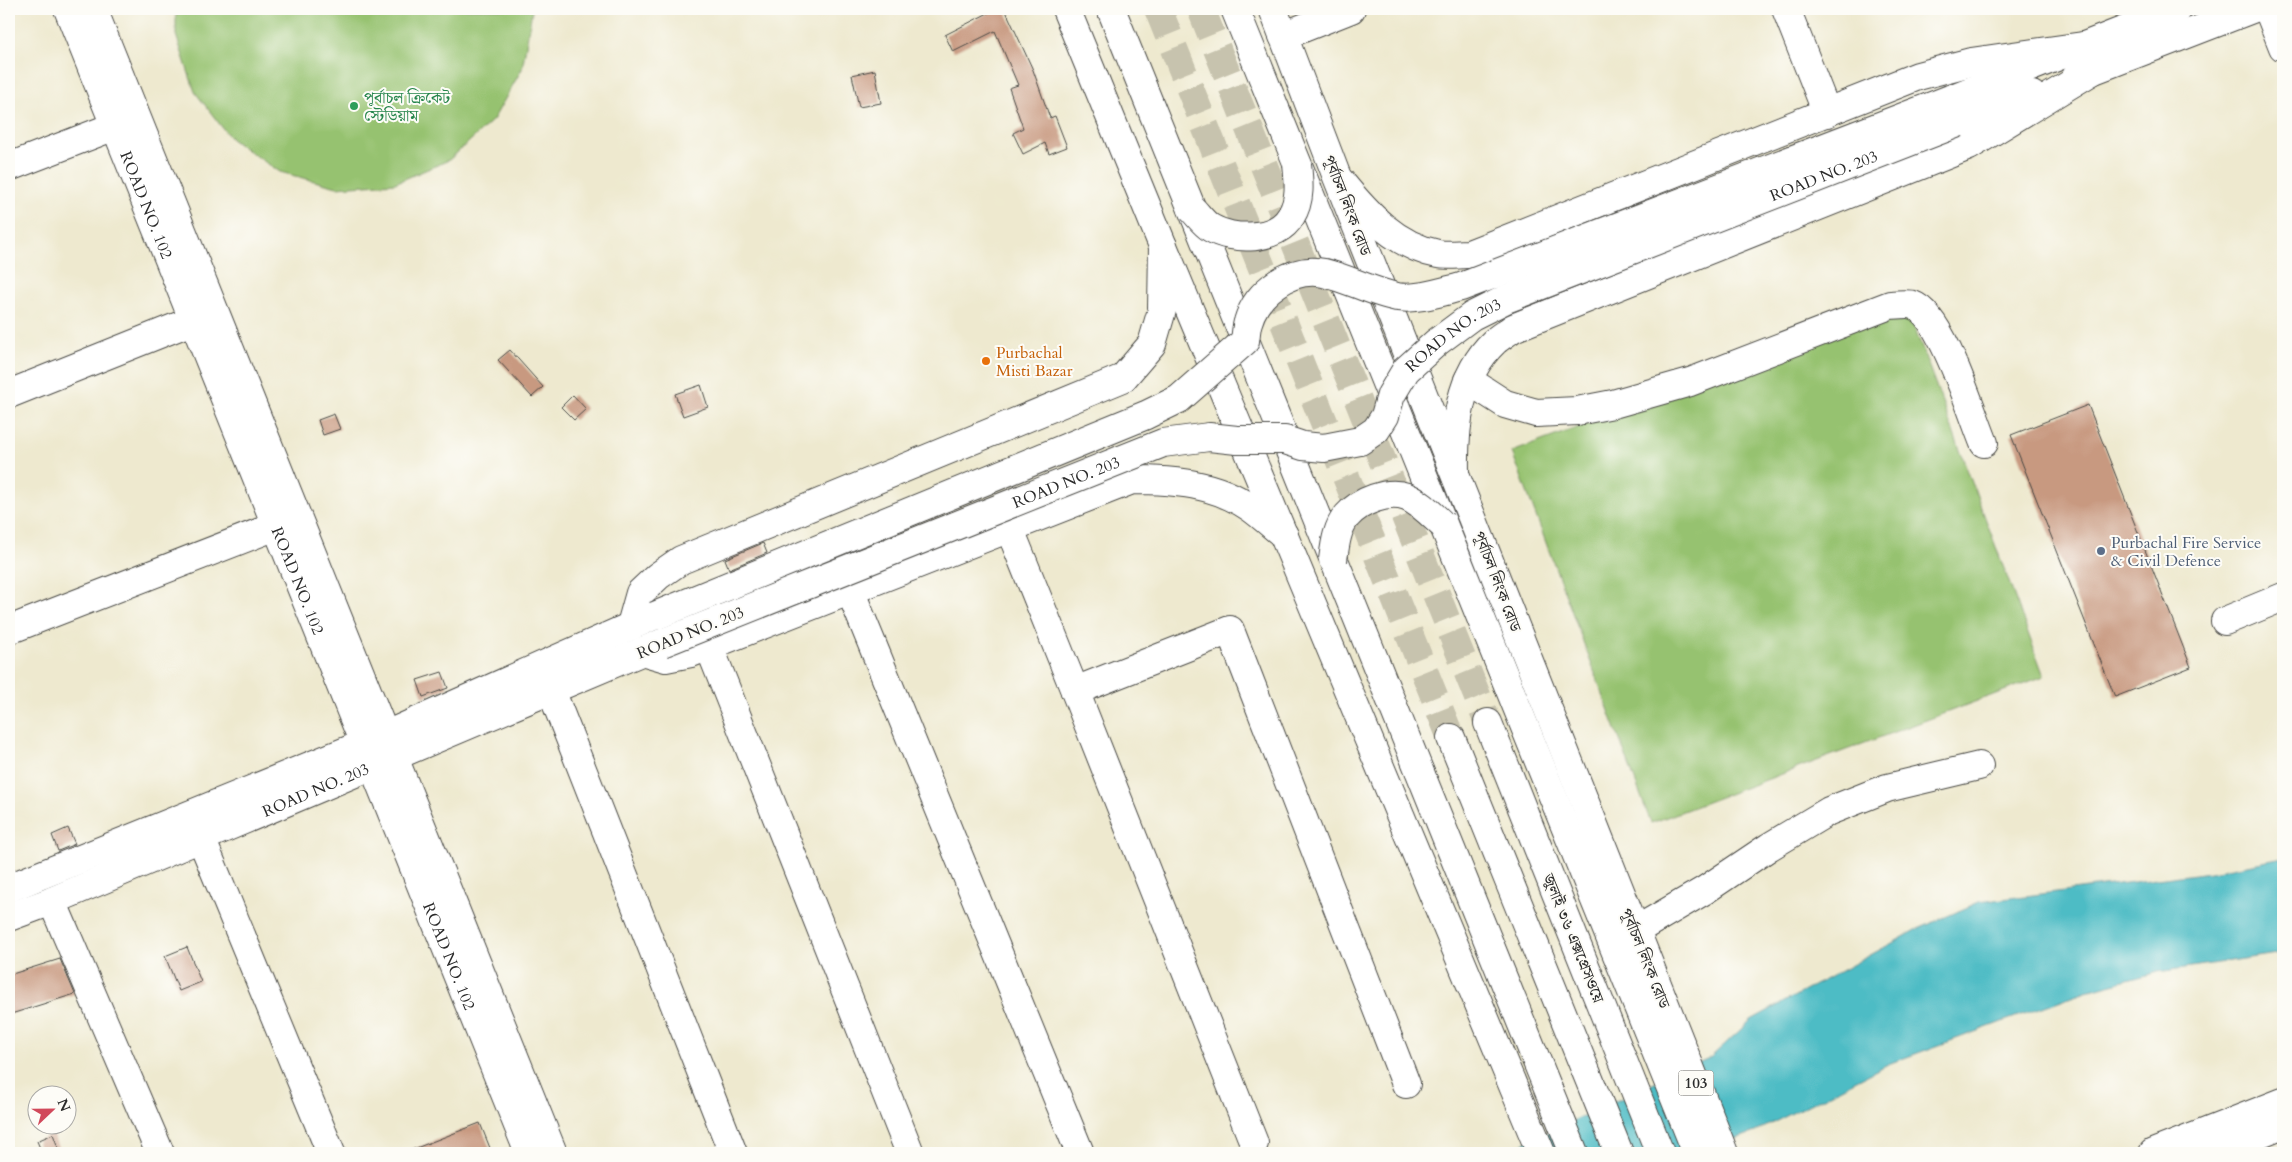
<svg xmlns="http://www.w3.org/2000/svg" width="2292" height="1162" viewBox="0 0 2292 1162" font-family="Cardo,'Noto Serif Bengali',serif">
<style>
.green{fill:#96c26f;stroke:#60764d}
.water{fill:#4dbcc5;stroke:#3c7478}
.building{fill:#c89980}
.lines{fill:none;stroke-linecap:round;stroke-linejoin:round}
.highway-tunnel{stroke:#c7c3ae;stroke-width:28;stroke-dasharray:28 14;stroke-linecap:butt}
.minor-casing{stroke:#484844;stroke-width:30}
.major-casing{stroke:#484844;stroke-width:30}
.highway-casing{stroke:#484844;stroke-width:30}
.minor{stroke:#fff;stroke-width:28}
.major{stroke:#fff;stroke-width:28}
.highway{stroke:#fff;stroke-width:28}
.minor-bridge-casing{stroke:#484844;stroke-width:30;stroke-linecap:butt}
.major-bridge-casing{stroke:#484844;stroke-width:30;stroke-linecap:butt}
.minor-bridge{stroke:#fff;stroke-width:28}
.major-bridge{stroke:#fff;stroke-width:28}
.leisure-dot{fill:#2e9e5b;stroke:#fdfcf7;stroke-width:2}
.food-dot{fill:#e8710a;stroke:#fdfcf7;stroke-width:2}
.service-dot{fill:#5c6f8a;stroke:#fdfcf7;stroke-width:2}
.labels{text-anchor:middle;stroke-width:4;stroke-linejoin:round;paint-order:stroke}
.shield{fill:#fdfcf7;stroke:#6a6a68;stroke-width:1}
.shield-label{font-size:15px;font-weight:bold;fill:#2b2b2b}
.leisure-label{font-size:16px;fill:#27864d;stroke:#fdfcf7;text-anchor:start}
.street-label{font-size:16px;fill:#2b2b2b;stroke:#fdfcf7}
.food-label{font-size:16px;fill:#c56008;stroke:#fdfcf7;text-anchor:start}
.service-label{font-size:16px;fill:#4e5e75;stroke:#fdfcf7;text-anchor:start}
</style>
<rect width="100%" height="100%" fill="#fdfcf7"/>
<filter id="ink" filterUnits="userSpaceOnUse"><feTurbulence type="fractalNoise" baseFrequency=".02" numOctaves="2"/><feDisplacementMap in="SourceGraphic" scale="10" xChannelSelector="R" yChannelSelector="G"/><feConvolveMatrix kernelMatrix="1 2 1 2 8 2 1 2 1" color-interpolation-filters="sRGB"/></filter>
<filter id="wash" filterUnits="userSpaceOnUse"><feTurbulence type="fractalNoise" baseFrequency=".0096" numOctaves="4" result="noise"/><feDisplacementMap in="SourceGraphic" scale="20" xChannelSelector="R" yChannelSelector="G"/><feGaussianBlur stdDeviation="1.12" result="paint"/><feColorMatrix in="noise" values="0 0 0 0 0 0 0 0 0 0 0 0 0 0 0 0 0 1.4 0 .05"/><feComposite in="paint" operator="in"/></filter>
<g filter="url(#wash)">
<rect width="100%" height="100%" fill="#eee9cf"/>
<g class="green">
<path d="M176,9H532V11L522,69L493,120L449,160L395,183L337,187L280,172L231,139L195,92L176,35Z"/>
<path d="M1906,305L2044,676L1651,823L1512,452Z"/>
</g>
<path class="water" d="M2283,858V953L2158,972L2086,991L1888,1064L1755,1132L1696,1153H1503L1711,1057L1751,1020L1918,929L1979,902L2211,872Z"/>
<g id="blocks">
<g class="building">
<path d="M996,9H1005L1033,70L1050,118L1055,116L1067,147L1049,154L1045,143L1023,154L1013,133L1023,128L1009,88L1018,85L995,31L953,52L945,35Z"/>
<path d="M875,70L881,103L859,107L852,75Z"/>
<path d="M510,350L543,387L532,397L498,360Z"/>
<path d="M701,385L708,407L683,416L675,394Z"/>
<path d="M573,395L586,409L574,420L561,407Z"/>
<path d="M2088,405L2191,667L2115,697L2011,435Z"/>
<path d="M334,414L340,429L323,435L318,420Z"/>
<path d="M763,543L767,553L729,569L725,559Z"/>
<path d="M442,672L448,688L423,697L417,680Z"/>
<path d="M68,828L75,844L58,851L52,835Z"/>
<path d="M187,947L201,982L179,991L165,956Z"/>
<path d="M60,959L75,994L11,1014L9,1006V975Z"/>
<path d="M480,1123L492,1153H406V1152Z"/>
<path d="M53,1134L60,1153H42L37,1141Z"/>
</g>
</g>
</g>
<g filter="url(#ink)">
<use href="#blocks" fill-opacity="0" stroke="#484844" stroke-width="1"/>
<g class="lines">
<g class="highway-tunnel">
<path d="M1158,9L1451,738"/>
<path d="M1201,9L1488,723"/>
</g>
<g class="minor-casing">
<g id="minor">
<path id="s1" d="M68,9L529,1153"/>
<path d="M93,9L553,1153"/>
<path d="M1786,9L1827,113"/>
<path d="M2268,9L2283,47"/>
<path d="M1283,36L1351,9"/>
<path d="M2076,77L2252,9"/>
<path d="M1950,99L2178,9"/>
<path d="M1958,123L2032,95"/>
<path d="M9,167L133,119"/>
<path d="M1341,182C1367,214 1396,246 1438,254C1448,256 1459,254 1469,254L1918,76L1971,62L2083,46"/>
<path d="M1468,380L1505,404L1536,413L1577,411L1613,404L1690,382L1890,305C1897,305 1907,303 1913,305C1942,315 1972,414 1984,443"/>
<path d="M9,394L209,314"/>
<path d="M1455,472C1454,428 1459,375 1494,342C1499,337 1507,333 1513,328L1969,146L2092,71"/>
<path d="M1009,527L1075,691"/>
<path d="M850,590L1080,1153"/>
<path d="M2225,621L2283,597"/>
<path d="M631,625L640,593L658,576L681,560L1123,378L1152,344L1162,310L1163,246"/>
<path d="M9,630L294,519"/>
<path d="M709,646L910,1153"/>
<path d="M642,651L666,658L691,653L1132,480C1174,480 1215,483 1251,508C1262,516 1273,526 1284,535"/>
<path d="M551,690L733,1153"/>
<path d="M201,838L331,1153"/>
<path d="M9,888L386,735L647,619"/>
<path d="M52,901L160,1153"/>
<path id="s2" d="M9,917L52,901L662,643"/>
<path d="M1635,931L1705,890L1769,847L1829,811L1887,788L1979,766"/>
<path d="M1254,1143L1075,691L1230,630L1406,1084"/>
<path d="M2153,1153L2283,1102"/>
<path d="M2211,1153L2283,1124"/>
</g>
</g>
<g class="major-casing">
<g id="major">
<path d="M1066,9L1163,246L1541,1153"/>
<path d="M1111,9L1574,1153"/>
<path d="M1235,9L1697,1153"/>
<path d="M1273,9L1337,177L1724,1153"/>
</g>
</g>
<g class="highway-casing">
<g id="highway">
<path d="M1488,723L1660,1153"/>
<path d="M1451,738L1619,1153"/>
</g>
</g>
<use href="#minor" class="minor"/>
<use href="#major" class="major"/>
<use href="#highway" class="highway"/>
<g class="minor-bridge-casing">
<g id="minor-bridge">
<path d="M655,616L1146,415L1179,399L1245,341C1246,335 1246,328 1248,322C1257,291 1292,266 1324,273C1349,279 1372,292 1397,297C1418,300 1441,292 1461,287L1950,99"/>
<path id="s3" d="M662,643L1163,443L1209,437L1237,440H1285L1303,446L1324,448L1360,441L1376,430L1385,416L1391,395L1406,370L1437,342L1472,316L1506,299L1958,123"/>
</g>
</g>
<g class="major-bridge-casing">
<g id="major-bridge">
<path d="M1192,209C1198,215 1204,224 1211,228C1233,241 1277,241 1291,216C1301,200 1299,182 1297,164"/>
<path d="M1333,560C1335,545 1337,527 1347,516C1360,501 1387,490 1407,497C1421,503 1432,515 1443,525"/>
</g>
</g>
<use href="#minor-bridge" class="minor-bridge"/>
<use href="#major-bridge" class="major-bridge"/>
</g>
</g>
<circle class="leisure-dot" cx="354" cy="106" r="5"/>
<circle class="food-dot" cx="986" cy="361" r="5"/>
<circle class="service-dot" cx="2101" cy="551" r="5"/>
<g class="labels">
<rect class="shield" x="1678.5" y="1070.5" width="35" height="25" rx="4"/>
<g class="shield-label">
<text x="1696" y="1088">103</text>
</g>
<g class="leisure-label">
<text x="364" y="103">পূর্বাচল ক্রিকেট<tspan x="364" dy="18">স্টেডিয়াম</tspan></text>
</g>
<g class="street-label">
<text dy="6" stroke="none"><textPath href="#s3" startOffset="1290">ROAD NO. 203</textPath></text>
<text dy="6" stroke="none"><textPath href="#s1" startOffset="211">ROAD NO. 102</textPath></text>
<text transform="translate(1348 205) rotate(69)" y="6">পূর্বাচল লিংক রোড</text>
<text dy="6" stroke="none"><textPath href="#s3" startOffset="885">ROAD NO. 203</textPath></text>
<text dy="6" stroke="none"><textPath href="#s3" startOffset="435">ROAD NO. 203</textPath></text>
<text dy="6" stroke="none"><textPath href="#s1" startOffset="616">ROAD NO. 102</textPath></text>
<text transform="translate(1498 581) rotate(69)" y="6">পূর্বাচল লিংক রোড</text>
<text transform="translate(690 632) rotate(-22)" y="6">ROAD NO. 203</text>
<text dy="6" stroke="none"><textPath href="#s2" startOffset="332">ROAD NO. 203</textPath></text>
<text transform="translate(1574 938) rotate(68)" y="6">জুলাই ৩৬ এক্সপ্রেসওয়ে</text>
<text dy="6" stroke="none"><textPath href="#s1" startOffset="1021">ROAD NO. 102</textPath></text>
<text transform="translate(1646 958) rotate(68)" y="6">পূর্বাচল লিংক রোড</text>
</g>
<g class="food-label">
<text x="996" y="358">Purbachal<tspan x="996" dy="18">Misti Bazar</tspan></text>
</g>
<g class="service-label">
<text x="2111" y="548">Purbachal Fire Service<tspan x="2111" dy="18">&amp; Civil Defence</tspan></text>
</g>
</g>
<rect width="2292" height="1162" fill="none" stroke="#fdfcf7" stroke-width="30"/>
<g transform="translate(52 1110) rotate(68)"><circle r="24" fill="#fdfcf7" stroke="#a9a8a5"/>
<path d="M0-4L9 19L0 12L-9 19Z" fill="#d1495b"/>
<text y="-8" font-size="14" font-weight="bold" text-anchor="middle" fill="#2b2b2b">N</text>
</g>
</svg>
